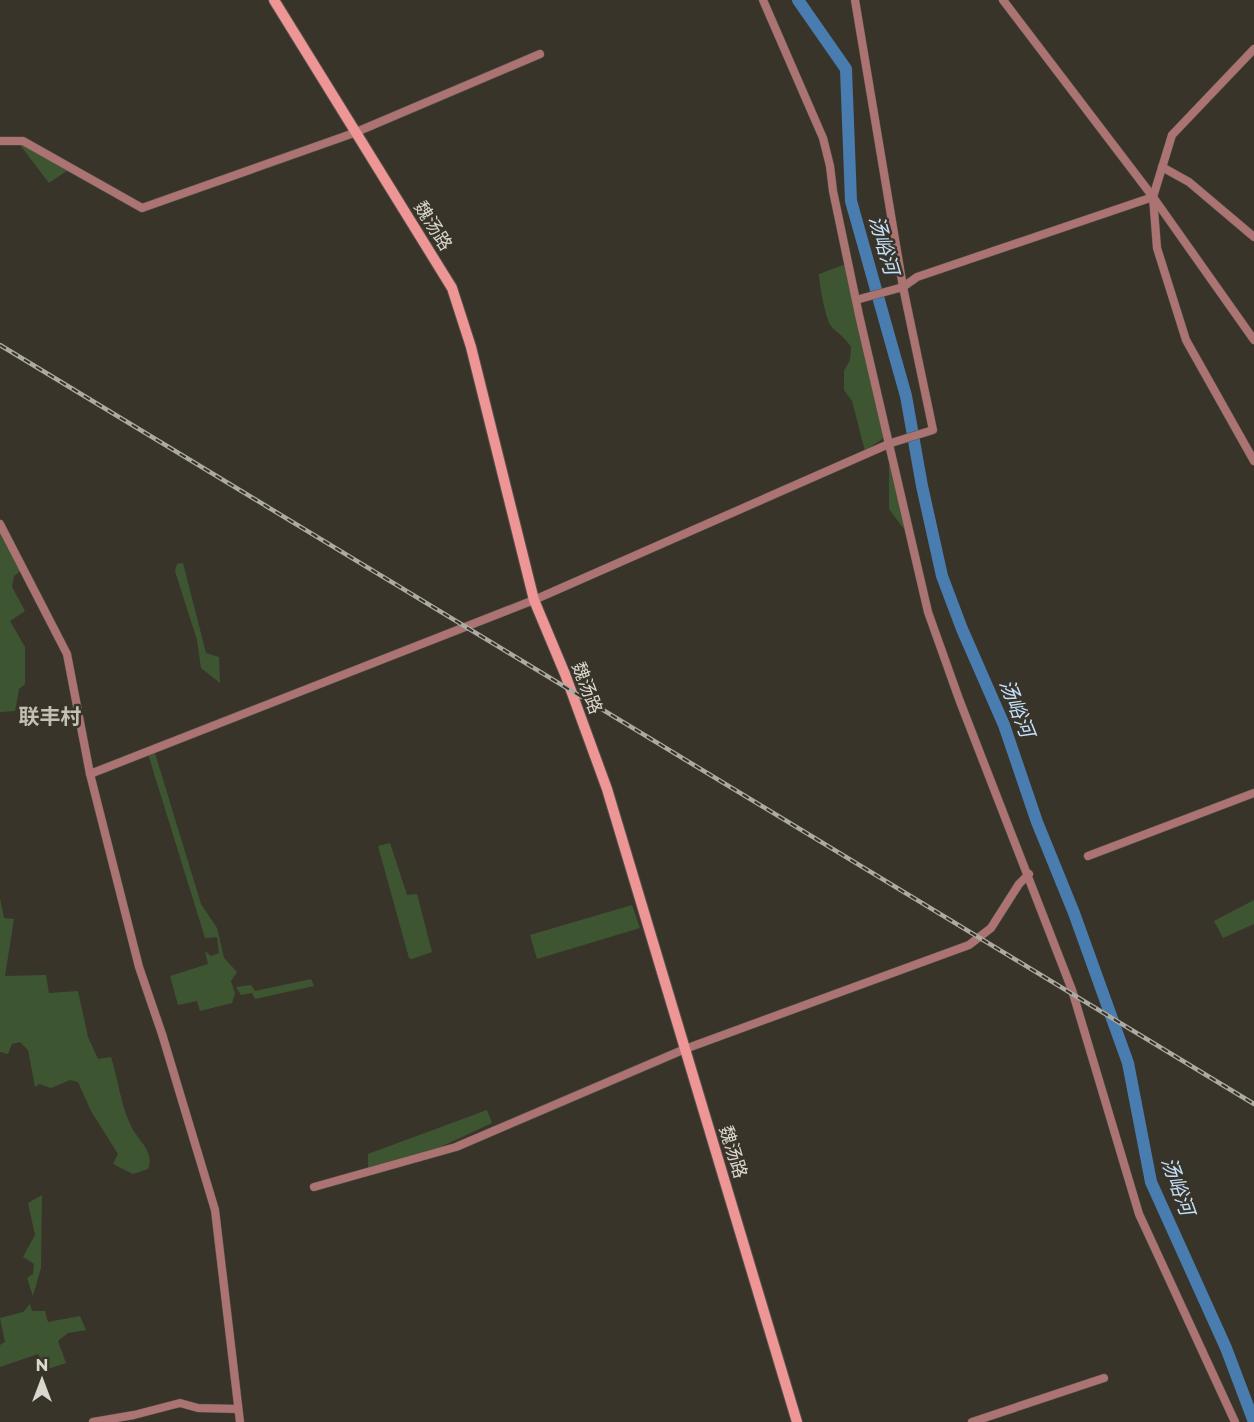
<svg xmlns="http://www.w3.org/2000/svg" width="1254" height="1422" viewBox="0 0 1254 1422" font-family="Montserrat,'Noto Sans SC',sans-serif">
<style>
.green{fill:#3d5631}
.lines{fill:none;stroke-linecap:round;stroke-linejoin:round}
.river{stroke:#497db0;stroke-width:12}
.street-casing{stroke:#565148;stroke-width:9}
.secondary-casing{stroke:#565148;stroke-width:12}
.street{stroke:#ab7472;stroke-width:8}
.secondary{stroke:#ee9695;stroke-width:10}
.rail-casing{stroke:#adaaa3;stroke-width:4.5}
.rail{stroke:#39342a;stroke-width:2;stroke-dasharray:7;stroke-linecap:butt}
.labels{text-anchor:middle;stroke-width:5;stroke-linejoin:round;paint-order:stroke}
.street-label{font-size:18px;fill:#dad7d1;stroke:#39342a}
.water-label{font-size:20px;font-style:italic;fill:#c4e1fe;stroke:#39342a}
.quarter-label{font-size:21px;font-weight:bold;fill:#c6c0b4;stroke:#39342a}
</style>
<rect width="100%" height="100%" fill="#39342a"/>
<g class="green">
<path d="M17,141L68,170L49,183Z"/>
<path d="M846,264L849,287L885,437L865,451L852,401L844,390V371L850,360L851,347C845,337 838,334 831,326C826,320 819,284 819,274Z"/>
<path d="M889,454L906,529L903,528L889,509Z"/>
<path d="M0,524L22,570L14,576L12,587L25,611L10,621L25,647V684L19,689L15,711L0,712Z"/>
<path d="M183,563L206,653L219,657L220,683L201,668L197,640L175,571L177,564Z"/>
<path d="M154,750L201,904L217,928L224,958L237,972L231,981L235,993L232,1003L200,1011L197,1001L178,1005L170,976L208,964L205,951L211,956L219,953L217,937L205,938L148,754Z"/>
<path d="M390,843L407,895L417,894L432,952L412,959L409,958L378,846Z"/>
<path d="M0,898L4,918L14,919L5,976L46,975L49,993L78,991L88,1037L98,1059L111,1057C118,1079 121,1106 131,1126C138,1141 155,1151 148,1169L133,1174L113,1164L118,1154L91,1111L78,1082L70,1080L51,1088L39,1084L35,1087L28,1050L20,1042L12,1044L8,1054L0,1052Z"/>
<path d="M1254,900V924L1223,938L1214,921Z"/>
<path d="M632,905L640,928L537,959L530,935Z"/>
<path d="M311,979L314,986L255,999L252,993L241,995L236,987L251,985L255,991Z"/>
<path d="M487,1110L492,1123L434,1150L368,1171V1154Z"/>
<path d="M42,1195L41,1268L33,1296L27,1278L33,1274L34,1264L23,1257L35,1235L28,1203Z"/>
<path d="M30,1304L32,1311H45L48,1322L80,1316L86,1330L68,1333L58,1341L66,1363L45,1370L38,1354L0,1367V1345L5,1342L0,1318L23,1312Z"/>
</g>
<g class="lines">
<path class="river" d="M798,0L846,69L851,201L906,396L922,486L942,576L962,629L1004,725L1037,822L1074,913L1128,1063L1151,1182L1226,1348L1254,1422"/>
<g class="street-casing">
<g id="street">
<path d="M763,0L823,138L830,166L833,191L859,315L928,612L959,699L1072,990L1139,1214L1235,1422"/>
<path d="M1003,0L1153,197L1157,248L1186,340L1254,461"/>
<path d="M1254,49L1172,135L1153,197L1254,340"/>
<path d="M0,141H23L142,208L354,133L540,54"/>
<path d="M1162,167L1189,182L1254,237"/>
<path d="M856,300L903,287L917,277L1153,197"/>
<path d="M0,524L67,654L90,774L139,967L162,1034L215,1210L240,1422"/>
<path d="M90,774L534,600L891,443L933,430L903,287L855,0"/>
<path d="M1088,856L1254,793"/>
<path d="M314,1187L456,1147L685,1049L969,945L991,928L1019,884L1029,874"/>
<path d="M93,1422L134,1415L180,1403L198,1408L238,1409"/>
<path d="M972,1422L1104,1378"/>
</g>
</g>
<g class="secondary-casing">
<path id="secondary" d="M274,0L452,288L471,347L534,600L565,674L607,789L797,1422"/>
</g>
<use href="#street" class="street"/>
<use href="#secondary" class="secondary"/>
<g class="rail-casing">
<path id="rail" d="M0,345L1254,1104"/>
</g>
<use href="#rail" class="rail"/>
</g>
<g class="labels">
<g class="street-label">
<text transform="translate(433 226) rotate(58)" y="6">魏汤路</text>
<text transform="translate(587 688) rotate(69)" y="6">魏汤路</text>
<text transform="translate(733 1152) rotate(73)" y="6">魏汤路</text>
</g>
<g class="water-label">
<text transform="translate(884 245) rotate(74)" y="7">汤峪河</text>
<text transform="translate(1017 708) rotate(68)" y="7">汤峪河</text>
<text transform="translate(1178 1186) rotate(70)" y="7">汤峪河</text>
</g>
<g class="quarter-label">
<text x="50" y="724">联丰村</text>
</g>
</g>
<g transform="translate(42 1380)" stroke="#39342a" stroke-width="4.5" paint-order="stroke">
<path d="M0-4.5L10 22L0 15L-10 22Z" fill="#dad7d1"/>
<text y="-9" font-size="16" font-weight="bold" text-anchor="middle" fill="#dad7d1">N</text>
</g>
</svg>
